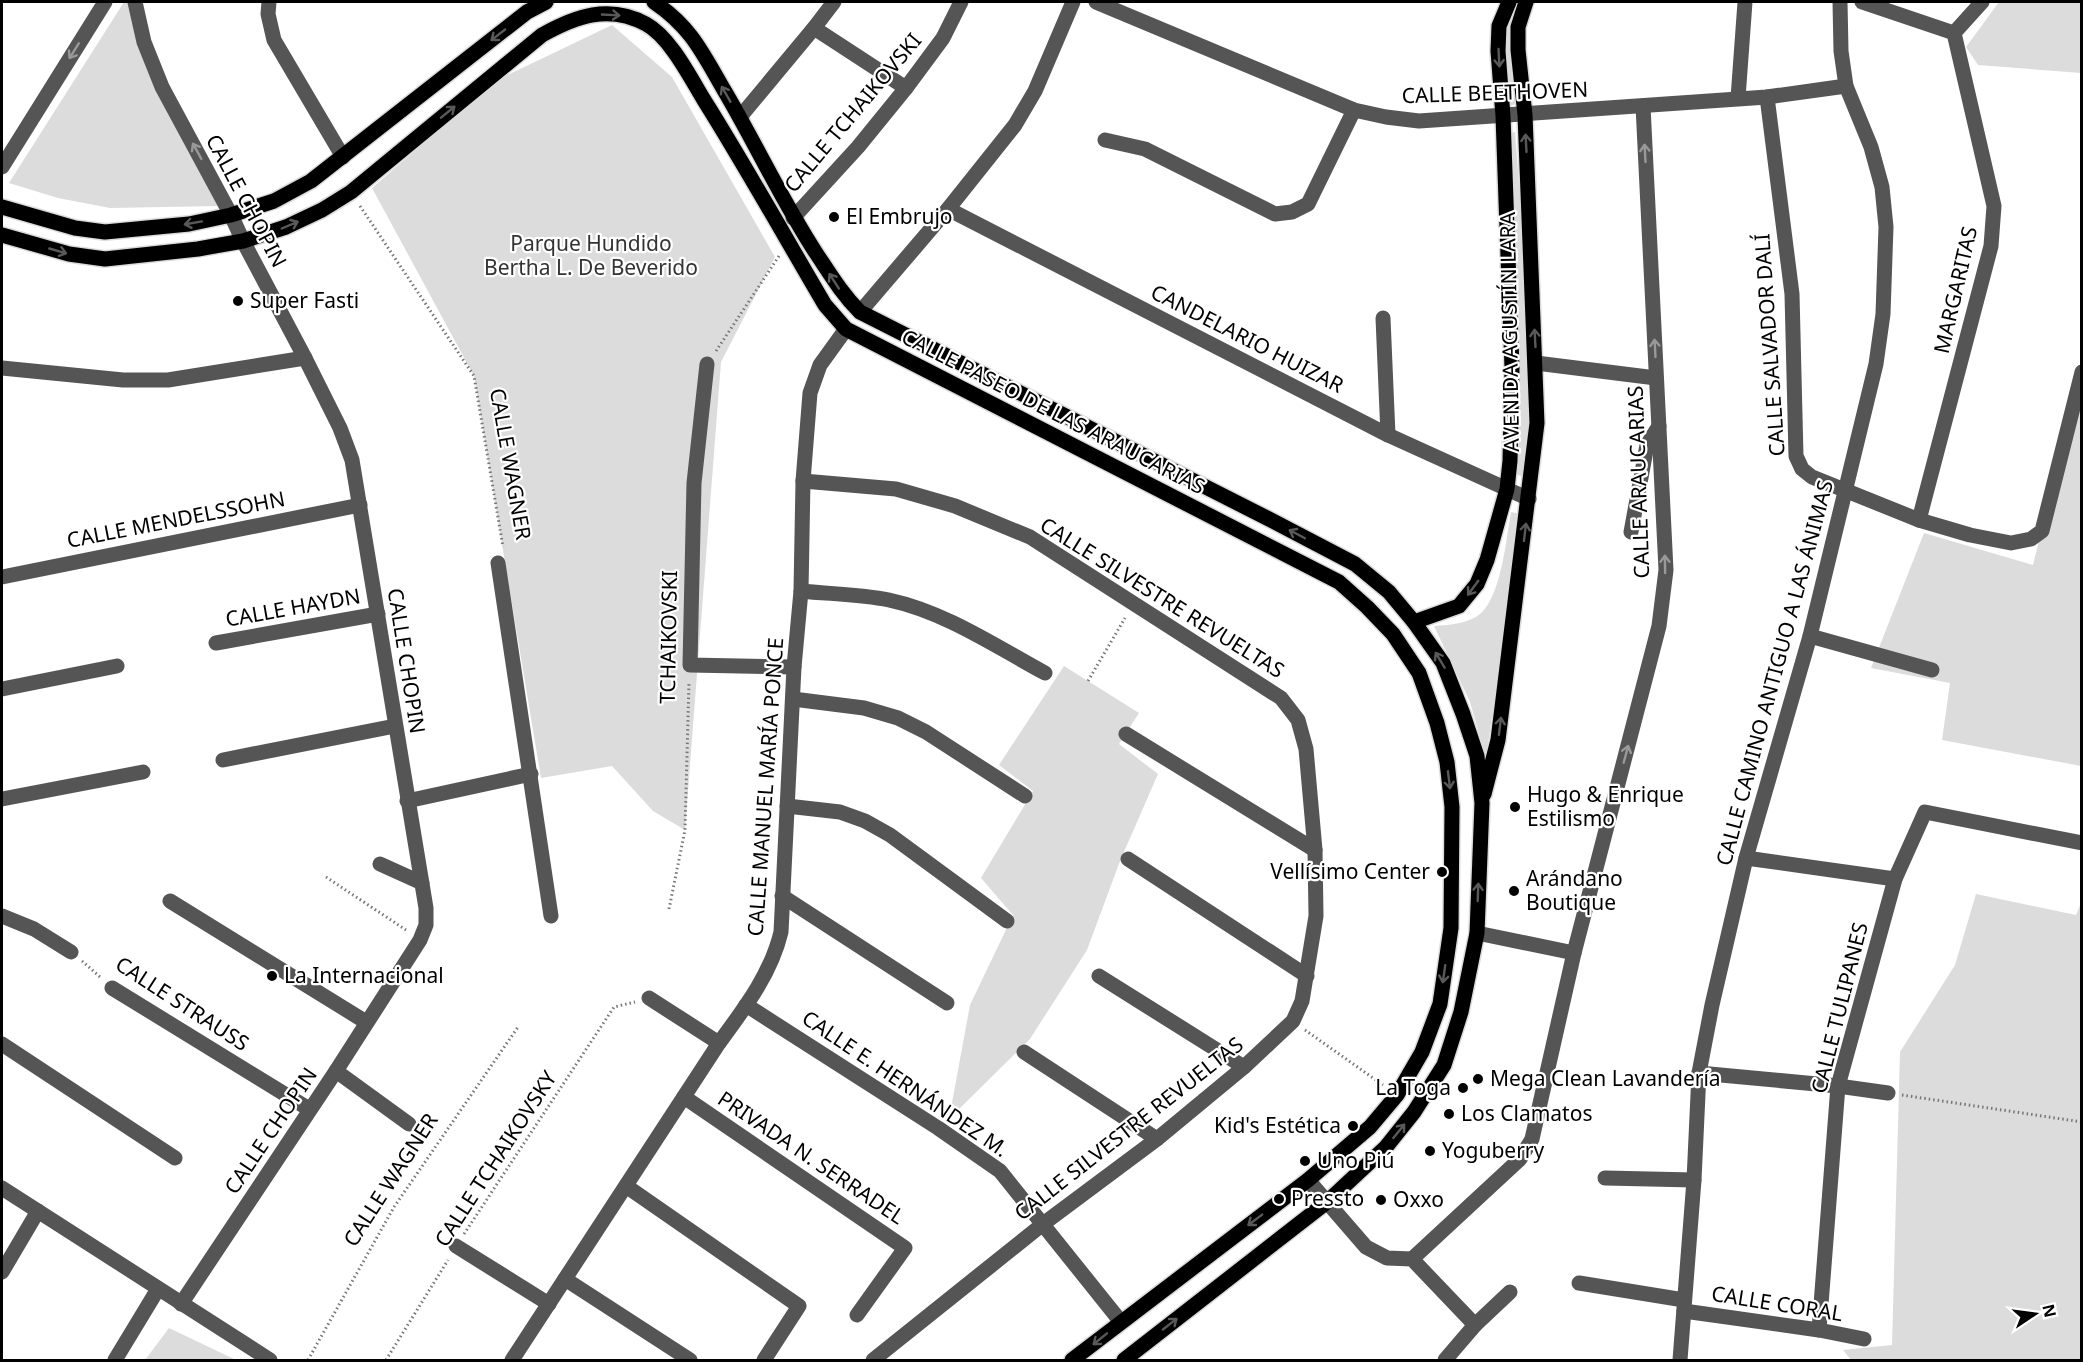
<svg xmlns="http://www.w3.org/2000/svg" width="2083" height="1362" viewBox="0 0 2083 1362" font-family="'Noto Sans',sans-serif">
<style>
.green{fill:#dcdcdc}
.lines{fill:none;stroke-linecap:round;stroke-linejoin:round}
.major-casing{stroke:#dbdbdb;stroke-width:18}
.path{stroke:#777;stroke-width:3;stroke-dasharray:1.5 3;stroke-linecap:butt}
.minor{stroke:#555;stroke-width:15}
.major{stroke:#000;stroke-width:15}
.oneway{stroke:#595959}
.oneway2{stroke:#999}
.poi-dot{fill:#000;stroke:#fff;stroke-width:2}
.labels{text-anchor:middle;stroke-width:4.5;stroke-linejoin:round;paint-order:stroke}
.street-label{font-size:21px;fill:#000;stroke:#fff}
.poi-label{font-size:21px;fill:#000;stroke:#fff;text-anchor:start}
.park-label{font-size:21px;fill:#333;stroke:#fff}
</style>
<rect width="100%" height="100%" fill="#fff"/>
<g class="green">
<path d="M124,2H135L219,206L110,208L58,198L9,183Z"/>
<path d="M1517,2H1527L1519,103L1510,106L1503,26Z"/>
<path d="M1999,2H2081V73L1978,65L1966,47Z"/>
<path d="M612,25L672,77L775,257L721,362L685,830L653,811L612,766L541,778L474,376L372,188L495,81Z"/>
<path d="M1515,132C1524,249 1533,361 1526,478L1514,473L1520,380L1517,282L1502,135Z"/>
<path d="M2081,370V766L1942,740L1950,683L1871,668L1924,533L2033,565Z"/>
<path d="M1511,512L1521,514L1486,758L1470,702L1434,626C1449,625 1463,624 1476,617C1501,603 1506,539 1511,512Z"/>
<path d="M1064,666L1139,713L1119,744L1158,774L1120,861L1087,950L1030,1039L949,1119L970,1005L1013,915L981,878L1033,791L999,765Z"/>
<path d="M1976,894L2076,915L2081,903V1360H1851L1843,1350L1892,1345L1900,1052L1955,965Z"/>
<path d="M169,1328L236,1360H145Z"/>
</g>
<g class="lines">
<g class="major-casing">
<g id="major">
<path d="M654,2C691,27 702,52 724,90C756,144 782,201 816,253C830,274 842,294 860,312L1267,518L1355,564L1389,592L1414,622L1443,663L1463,714L1477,756L1482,803L1477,933L1461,1012L1444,1065L1414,1112L1386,1147L1327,1202L1124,1360"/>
<path d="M2,207L75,228L105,232L189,224L231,215L274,201L311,181L527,12L546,2"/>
<path d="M2,235L69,254L105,259L198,249L243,241L286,227L322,210L351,192L542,35C576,16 609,4 646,24C670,37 690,77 704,100C746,167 785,237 825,305L846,329L1339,582L1367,607L1393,634L1419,673L1437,723L1447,762L1452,807L1451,928L1440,1004L1422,1052L1397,1095L1370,1127L1308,1180L1072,1360"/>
<path d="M1414,622L1459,606L1477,584L1487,560L1507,489L1510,461L1512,368L1503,116L1498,51L1499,26L1509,2"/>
<path d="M1484,794L1498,740L1537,423L1525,115L1518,50V27L1526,2"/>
</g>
</g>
<g class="path">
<path d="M360,206L474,376L503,547"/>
<path d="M716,351L779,256"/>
<path d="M1088,681L1125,618"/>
<path d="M326,877L406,930"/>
<path d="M669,909L685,830L689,682"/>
<path d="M82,961L100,977"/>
<path d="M1305,1030L1383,1085"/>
<path d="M1902,1095L2082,1122"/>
<path d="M464,1234L614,1007L635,1002"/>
<path d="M308,1360L394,1207L518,1027"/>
<path d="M386,1360L448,1260"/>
</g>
<g class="minor">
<path d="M135,2L144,42L162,87L231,215L243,241L305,358L340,428L352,460L426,908V925L420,940L336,1071L181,1304"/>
<path d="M269,2L268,14L274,40L343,157"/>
<path d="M1096,2L1354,110L1386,117L1419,121L1767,97L1846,86"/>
<path d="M1862,2L1954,33"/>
<path d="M814,28L906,88"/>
<path d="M1954,33L1982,2"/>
<path d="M1767,97L1792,294L1796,456L1802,469L1812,477L1919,520L1970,535L2011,543L2031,539L2042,531L2082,372"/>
<path d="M1738,98L1745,2"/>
<path d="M740,117L814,28L834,2"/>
<path d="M1105,140L1145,149L1275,214L1292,212L1308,204L1354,110"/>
<path d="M2,167L105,2"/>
<path d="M948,209L1388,435L1529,499"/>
<path d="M793,218L858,147L906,88L943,38L961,2"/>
<path d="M860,312L948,209L1015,125L1035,91L1073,2"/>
<path d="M1383,318L1388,435"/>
<path d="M1536,363L1656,378"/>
<path d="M707,364L694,483L690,665L794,667"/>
<path d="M2,368L123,380H168L305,358"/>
<path d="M803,481L896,489L955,506L1030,537L1281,698L1298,720L1306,749L1315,850L1316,916L1302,1001L1293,1021L1244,1067L1157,1139L1043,1224L873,1360"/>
<path d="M1919,520L1991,246L1994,206L1954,33"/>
<path d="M1631,532L1647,445L1659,426"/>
<path d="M498,563L551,916"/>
<path d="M2,577L360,505"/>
<path d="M801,591C829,594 860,594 889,600C945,612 995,646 1045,673"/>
<path d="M1810,636L1932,670"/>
<path d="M216,643L378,614"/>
<path d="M2,689L117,666"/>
<path d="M793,699L864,708L898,718L926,732L1025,796"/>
<path d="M1126,734L1315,850"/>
<path d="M223,760L395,726"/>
<path d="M2,799L143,772"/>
<path d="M407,801L531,774"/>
<path d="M787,806L840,812L865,821L890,835L1007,921"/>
<path d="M1746,858L1895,879"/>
<path d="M1128,859L1307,976"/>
<path d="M380,864L422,883"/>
<path d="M782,896L947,1003"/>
<path d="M170,901L366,1022"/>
<path d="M2,916L34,929L71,952"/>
<path d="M1477,933L1574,953"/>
<path d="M1099,976L1244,1067"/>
<path d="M112,988L309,1109"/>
<path d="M649,998L719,1043"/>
<path d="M746,1005L938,1128L1000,1171L1121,1322"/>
<path d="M2,1044L175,1158"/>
<path d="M1024,1052L1157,1139"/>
<path d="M336,1071L409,1124"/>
<path d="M1699,1073L1838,1086L1888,1093"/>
<path d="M684,1097L905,1248L857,1315"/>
<path d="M1605,1178L1694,1180"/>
<path d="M1308,1180L1366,1247L1387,1258L1412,1259L1475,1325"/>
<path d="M626,1186L799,1306L764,1360"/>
<path d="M2,1188L270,1360"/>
<path d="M456,1246L549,1304"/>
<path d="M1412,1259L1520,1159L1532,1139L1574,953L1659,626L1666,570L1643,106"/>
<path d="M2,1272L38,1211"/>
<path d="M565,1279L690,1360"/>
<path d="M1579,1283L1684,1300"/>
<path d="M1684,1311L1819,1330L1864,1339"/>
<path d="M1819,1330L1838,1086L1895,879L1925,812L2082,843"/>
<path d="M115,1360L158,1289"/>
<path d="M512,1360L719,1043C744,1009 771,974 781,932L794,667L801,591L803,481L810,393L820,365L846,329"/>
<path d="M1445,1360L1475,1325L1510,1292"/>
<path d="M1680,1360L1694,1180L1699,1073L1712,1005L1746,858L1810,636L1876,364L1883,314L1886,227L1882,187L1871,147L1846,86L1841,51L1840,2"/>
</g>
<use href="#major" class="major"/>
</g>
<defs><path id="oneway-shaft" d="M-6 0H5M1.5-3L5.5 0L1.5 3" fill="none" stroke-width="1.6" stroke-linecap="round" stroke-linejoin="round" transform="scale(1.5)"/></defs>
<g class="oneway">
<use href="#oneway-shaft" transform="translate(611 15) rotate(3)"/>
<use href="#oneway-shaft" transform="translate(498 35) rotate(142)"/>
<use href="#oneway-shaft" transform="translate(1499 58) rotate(87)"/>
<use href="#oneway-shaft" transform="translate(726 94) rotate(-120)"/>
<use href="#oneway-shaft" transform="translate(448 112) rotate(-39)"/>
<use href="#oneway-shaft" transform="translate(1526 143) rotate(-93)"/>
<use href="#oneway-shaft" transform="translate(193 223) rotate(170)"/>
<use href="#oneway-shaft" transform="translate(290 225) rotate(-23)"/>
<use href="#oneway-shaft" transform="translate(58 251) rotate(16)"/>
<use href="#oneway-shaft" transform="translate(834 281) rotate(-123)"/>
<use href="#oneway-shaft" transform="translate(1535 338) rotate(-93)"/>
<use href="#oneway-shaft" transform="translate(1525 532) rotate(-83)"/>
<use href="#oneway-shaft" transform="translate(1297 534) rotate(-152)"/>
<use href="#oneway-shaft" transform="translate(1473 588) rotate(126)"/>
<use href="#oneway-shaft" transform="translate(1440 660) rotate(-121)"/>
<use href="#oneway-shaft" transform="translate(1500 726) rotate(-83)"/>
<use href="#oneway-shaft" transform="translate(1449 780) rotate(83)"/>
<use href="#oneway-shaft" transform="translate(1478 892) rotate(-88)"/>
<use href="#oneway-shaft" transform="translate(1444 974) rotate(98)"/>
<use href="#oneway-shaft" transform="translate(1399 1131) rotate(-51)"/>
<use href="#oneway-shaft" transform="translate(1255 1220) rotate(143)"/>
<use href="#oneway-shaft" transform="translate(1170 1324) rotate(-38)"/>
<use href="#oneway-shaft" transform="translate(1100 1339) rotate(141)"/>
</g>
<g class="oneway2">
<use href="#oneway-shaft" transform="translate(74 51) rotate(122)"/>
<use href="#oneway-shaft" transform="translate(197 151) rotate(-119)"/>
<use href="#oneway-shaft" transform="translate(1645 153) rotate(-93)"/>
<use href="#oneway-shaft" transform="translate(1655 348) rotate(-93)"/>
<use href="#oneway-shaft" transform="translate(1665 564) rotate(-91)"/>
<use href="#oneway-shaft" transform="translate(1626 754) rotate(-75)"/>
</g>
<g class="poi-dot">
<circle cx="834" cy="217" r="6"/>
<circle cx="238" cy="301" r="6"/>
<circle cx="1515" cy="807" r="6"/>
<circle cx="1442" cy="872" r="6"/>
<circle cx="1514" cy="891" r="6"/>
<circle cx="272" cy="976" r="6"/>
<circle cx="1478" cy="1079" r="6"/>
<circle cx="1463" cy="1088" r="6"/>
<circle cx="1449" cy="1114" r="6"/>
<circle cx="1353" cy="1126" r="6"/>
<circle cx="1430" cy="1151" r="6"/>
<circle cx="1305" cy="1161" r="6"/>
<circle cx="1279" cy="1199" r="6"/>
<circle cx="1381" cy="1200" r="6"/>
</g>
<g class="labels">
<g class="street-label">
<text transform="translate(1495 93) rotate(-2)" y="7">CALLE BEETHOVEN</text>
<text transform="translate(853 113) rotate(-50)" y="7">CALLE TCHAIKOVSKI</text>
<text transform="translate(246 201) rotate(62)" y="7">CALLE CHOPIN</text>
<text transform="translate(1956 290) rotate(-77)" y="7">MARGARITAS</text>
<text transform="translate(1510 332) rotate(-91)" y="7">AVENIDA AGUSTÍN LARA</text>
<text transform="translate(1247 339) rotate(27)" y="7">CANDELARIO HUIZAR</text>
<text transform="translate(1770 345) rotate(-94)" y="7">CALLE SALVADOR DALÍ</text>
<text transform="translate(1053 412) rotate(27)" y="7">CALLE PASEO DE LAS ARAUCARIAS</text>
<text transform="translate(510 464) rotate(80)" y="7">CALLE WAGNER</text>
<text transform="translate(1639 482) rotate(-92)" y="7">CALLE ARAUCARIAS</text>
<text transform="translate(176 520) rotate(-11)" y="7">CALLE MENDELSSOHN</text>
<text transform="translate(1162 598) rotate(32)" y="7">CALLE SILVESTRE REVUELTAS</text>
<text transform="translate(293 608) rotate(-10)" y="7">CALLE HAYDN</text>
<text transform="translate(669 637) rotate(-89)" y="7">TCHAIKOVSKI</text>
<text transform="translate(406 661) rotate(81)" y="7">CALLE CHOPIN</text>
<text transform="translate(1775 673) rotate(-75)" y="7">CALLE CAMINO ANTIGUO A LAS ÁNIMAS</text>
<text transform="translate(766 787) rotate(-86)" y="7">CALLE MANUEL MARÍA PONCE</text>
<text transform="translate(182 1004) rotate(33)" y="7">CALLE STRAUSS</text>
<text transform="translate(1840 1008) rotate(-76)" y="7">CALLE TULIPANES</text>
<text transform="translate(905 1084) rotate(34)" y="7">CALLE E. HERNÁNDEZ M.</text>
<text transform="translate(1129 1129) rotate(-38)" y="7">CALLE SILVESTRE REVUELTAS</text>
<text transform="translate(271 1131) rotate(-56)" y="7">CALLE CHOPIN</text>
<text transform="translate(811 1158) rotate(34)" y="7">PRIVADA N. SERRADEL</text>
<text transform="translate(496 1159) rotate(-57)" y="7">CALLE TCHAIKOVSKY</text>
<text transform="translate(391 1180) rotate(-57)" y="7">CALLE WAGNER</text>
<text transform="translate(1777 1304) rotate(9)" y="7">CALLE CORAL</text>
</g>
<g class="poi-label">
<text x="846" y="224">El Embrujo</text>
<text x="250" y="308">Super Fasti</text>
<text x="1527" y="802">Hugo &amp; Enrique<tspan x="1527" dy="24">Estilismo</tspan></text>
<text x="1430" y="879" text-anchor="end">Vellísimo Center</text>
<text x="1526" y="886">Arándano<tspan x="1526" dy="24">Boutique</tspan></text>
<text x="284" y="983">La Internacional</text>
<text x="1490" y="1086">Mega Clean Lavandería</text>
<text x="1451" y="1095" text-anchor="end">La Toga</text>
<text x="1461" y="1121">Los Clamatos</text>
<text x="1341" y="1133" text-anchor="end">Kid's Estética</text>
<text x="1442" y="1158">Yoguberry</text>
<text x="1317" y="1168">Uno Piú</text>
<text x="1291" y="1206">Pressto</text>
<text x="1393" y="1207">Oxxo</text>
</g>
<g class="park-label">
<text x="591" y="251">Parque Hundido<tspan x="591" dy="24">Bertha L. De Beverido</tspan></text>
</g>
</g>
<rect width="2083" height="1362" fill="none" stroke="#000000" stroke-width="6"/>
<g transform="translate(2035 1314) rotate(77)" stroke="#ffffff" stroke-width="4.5" paint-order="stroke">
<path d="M0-4.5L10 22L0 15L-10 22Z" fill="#000000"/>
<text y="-9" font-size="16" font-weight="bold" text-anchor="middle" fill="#000000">N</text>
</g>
</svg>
